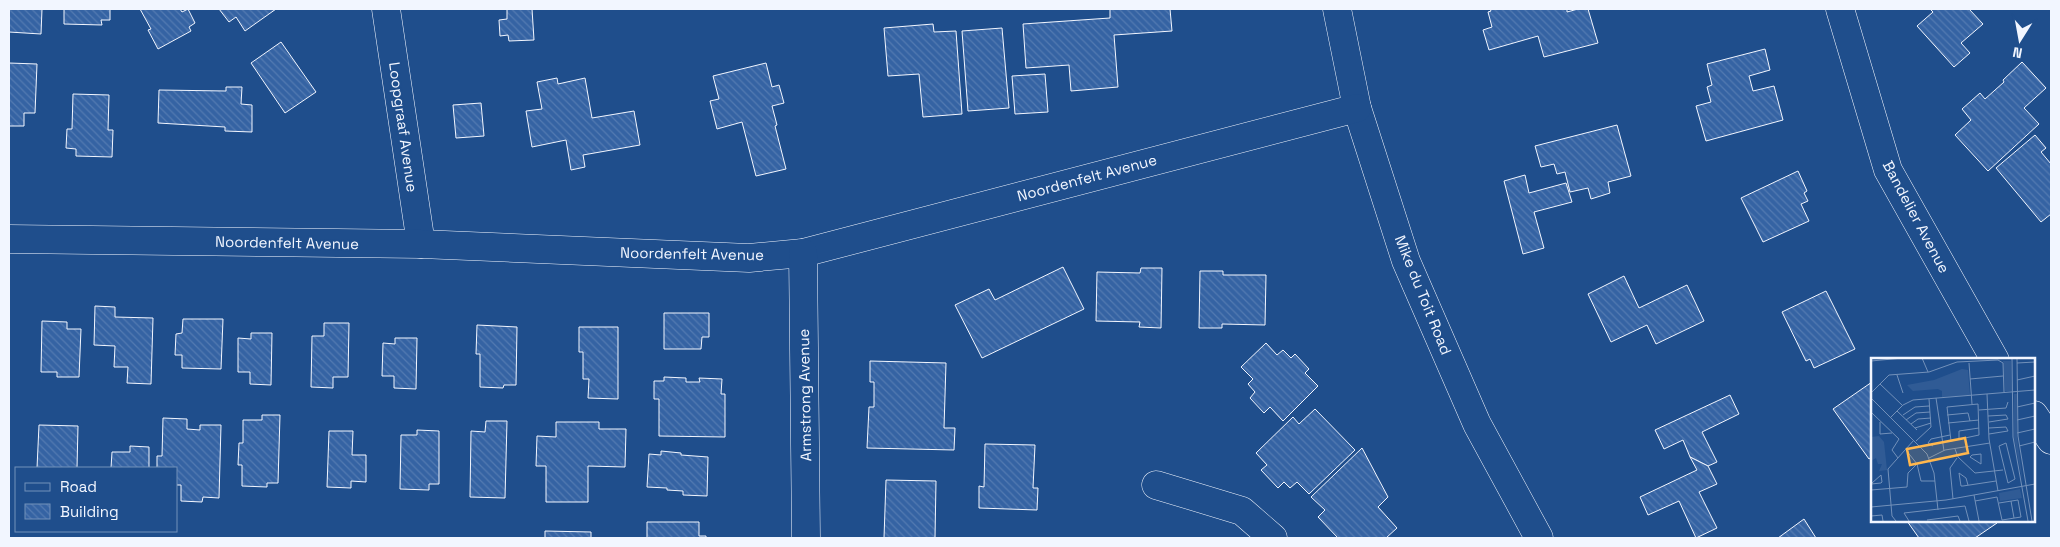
<svg xmlns="http://www.w3.org/2000/svg" width="2060" height="547" viewBox="0 0 2060 547" font-family="'Space Grotesk',sans-serif">
<style>
.building{fill:url(#building-back-hatch);stroke:#f2f6ff}
.lines{fill:none;stroke-linecap:round;stroke-linejoin:round}
.minor-casing{stroke:#f2f6ff;stroke-width:29}
.minor{stroke:#1f4e8c;stroke-width:28}
.labels{text-anchor:middle;stroke-width:4;stroke-linejoin:round;paint-order:stroke}
.street-label{font-size:15px;fill:#f2f6ff;stroke:#1f4e8c}
.inset-road{fill:none;stroke:#7391ba;stroke-width:1}
.view{fill:#ffb74d;fill-opacity:0.15;stroke:#ffb74d;stroke-width:2.5}
.inset-edge{fill:none;stroke:#f2f6ff;stroke-width:2.5}
</style>
<defs>
<pattern id="building-back-hatch" width="6" height="6" patternUnits="userSpaceOnUse" patternTransform="scale(1.25)"><rect width="6" height="6" fill="#3563a3"/><path d="M-1 5l2 2M0 0l6 6M5-1l2 2" fill="none" stroke="#537ab1"/></pattern>
</defs>
<rect width="100%" height="100%" fill="#1f4e8c"/>
<g class="building">
<path d="M9,9H42L41,34L9,32Z"/>
<path d="M64,9H110V20H101L102,25L64,24Z"/>
<path d="M140,9H180L182,12L188,9L195,23L189,27L191,31L158,49L148,30L151,29Z"/>
<path d="M219,9H276L245,31L236,17L229,22Z"/>
<path d="M507,9H532L534,40L509,41L508,35L500,36L499,20L507,19Z"/>
<path d="M1110,9H1170L1172,31L1114,35L1118,87L1071,91L1069,65L1026,68L1023,24L1110,18Z"/>
<path d="M1490,9H1567V12L1578,9H1588L1598,43L1544,57L1538,36L1489,50L1483,30L1492,27L1488,12L1491,11Z"/>
<path d="M1930,9H1969L1983,24L1961,43L1970,53L1954,67L1917,26L1933,12Z"/>
<path d="M933,24L934,32L956,31L962,114L923,117L919,74L888,76L884,28Z"/>
<path d="M1002,28L1009,108L968,111L962,31Z"/>
<path d="M281,42L316,92L285,113L251,63Z"/>
<path d="M1765,49L1770,70L1749,76L1753,91L1774,86L1783,120L1706,141L1696,106L1711,102L1707,87L1712,85L1707,64Z"/>
<path d="M2022,62L2046,88L2024,108L2039,124L1988,171L1955,135L1971,120L1962,109L1980,93L1985,99L2004,82L2003,80Z"/>
<path d="M9,63L37,64L35,113H24V126H9Z"/>
<path d="M766,63L772,87L779,85L784,103L772,106L777,125L775,126L786,169L756,176L742,122L717,129L710,101L719,99L713,76Z"/>
<path d="M1045,74L1048,112L1015,114L1012,76Z"/>
<path d="M557,78L558,84L585,78L592,118L634,111L640,145L583,155L585,167L571,170L566,140L532,147L526,111L542,109L537,82Z"/>
<path d="M226,87H242L241,104L252,105V132L225,131V127L158,123L159,90L226,91Z"/>
<path d="M73,94L109,95L108,130H113L112,157L76,156V149L66,148L67,129H72Z"/>
<path d="M481,103L484,136L456,138L453,105Z"/>
<path d="M1617,125L1631,176L1608,182L1610,193L1591,199L1588,188L1570,192L1565,172L1557,174L1554,164L1541,167L1535,146Z"/>
<path d="M2035,135L2046,148L2041,152L2051,164V214L2041,222L1996,168Z"/>
<path d="M1798,171L1807,191L1804,193L1808,201L1801,204L1809,221L1763,242L1741,198Z"/>
<path d="M1525,175L1529,193L1566,183L1572,202L1534,212L1544,248L1523,254L1504,181Z"/>
<path d="M1063,267L1084,309L982,358L955,305L989,289L995,300Z"/>
<path d="M1141,268H1162L1161,328L1139,327L1140,322L1096,321L1097,272L1140,273Z"/>
<path d="M1200,271H1223V275H1266L1265,325L1222,324V328H1199Z"/>
<path d="M1624,276L1639,308L1687,285L1704,321L1656,344L1647,325L1611,342L1588,294Z"/>
<path d="M1826,291L1855,349L1814,368L1810,359L1806,361L1782,312Z"/>
<path d="M95,306L115,307V317L153,318L151,384L127,383L128,367H114L115,346L94,345Z"/>
<path d="M664,313H709V337H702L701,349H664Z"/>
<path d="M183,319H223L221,369L182,368V355H175L176,334L182,333Z"/>
<path d="M42,321L67,322V329H81L79,377H57V372H41Z"/>
<path d="M324,323H349L348,377H333V388L311,387L312,336H324Z"/>
<path d="M477,325L517,327L516,385H504L503,388L480,387V354H476Z"/>
<path d="M579,327H618V399L588,398L589,379H583V352H579Z"/>
<path d="M251,333H272L271,385L250,384V372H238V338L251,339Z"/>
<path d="M395,338H417L416,389L394,388V376H382L383,343L395,344Z"/>
<path d="M1266,343L1277,355L1283,350L1291,358L1295,354L1309,369L1305,373L1318,386L1283,421L1270,407L1264,413L1250,398L1255,392L1248,384L1253,379L1241,367Z"/>
<path d="M870,361L946,363L944,428H955L954,450L867,448L869,407H874V382H870Z"/>
<path d="M664,377L686,378V382H700L699,378L722,379L721,394H725V437L659,436V399H654V381H664Z"/>
<path d="M1872,382V457L1869,459L1833,409Z"/>
<path d="M1730,395L1739,414L1702,432L1717,462L1708,466L1690,457L1683,440L1664,449L1655,430Z"/>
<path d="M1315,409L1355,450L1309,494L1297,482L1290,488L1284,482L1278,488L1261,470L1267,465L1256,453L1293,417L1299,424Z"/>
<path d="M262,415H280L278,483H267V487L242,486V465H238L239,443H243V420H262Z"/>
<path d="M163,418L187,419V429L200,430V425H221L219,498L203,497L202,502L181,501V485H176V468H157V456H162Z"/>
<path d="M486,421H507L505,498L470,497L471,431L485,432Z"/>
<path d="M556,422H599V429H626L625,467L588,466V502H546V466H536L537,436L556,437Z"/>
<path d="M39,425L78,426L77,468H37Z"/>
<path d="M417,430L439,431V484H429V490L400,489L401,435H417Z"/>
<path d="M329,431H353L352,455H366V482L351,481V488L327,487Z"/>
<path d="M985,444L1035,445L1033,488H1038L1037,510L979,508V486L984,487Z"/>
<path d="M130,446L149,447V468H111L112,452H130Z"/>
<path d="M1362,448L1388,497L1378,507L1397,528L1386,538H1338L1318,517L1325,510L1311,497Z"/>
<path d="M661,451L681,453V455L708,457L707,496L683,495V491L667,490V488L647,487L649,454L661,455Z"/>
<path d="M1690,457L1708,466L1717,484L1699,492L1717,528L1696,538L1679,501L1648,515L1640,497L1697,470Z"/>
<path d="M886,480L936,481L935,538H884Z"/>
<path d="M1804,519L1816,538H1778Z"/>
<path d="M1907,521H1995L1997,523L1975,538H1919Z"/>
<path d="M647,522H699V536H706V538H647Z"/>
<path d="M545,531L591,532V538H545Z"/>
</g>
<g class="lines">
<g class="minor-casing">
<g id="minor">
<path d="M386,9L421,244"/>
<path d="M1337,9L1357,108L1406,261L1477,424L1539,538"/>
<path d="M1840,9L1888,170L1995,360"/>
<path d="M9,239L421,244L749,258L803,253L1357,108"/>
<path d="M803,253L806,538"/>
<path d="M2034,415L2051,440"/>
<path d="M1156,485L1242,511L1273,538"/>
</g>
</g>
<use href="#minor" class="minor"/>
</g>
<g class="labels">
<g class="street-label">
<text transform="translate(403 127) rotate(82)" y="5">Loopgraaf Avenue</text>
<text transform="translate(1087 178) rotate(-15)" y="5">Noordenfelt Avenue</text>
<text transform="translate(1916 217) rotate(62)" y="5">Bandelier Avenue</text>
<text transform="translate(287 243) rotate(1)" y="5">Noordenfelt Avenue</text>
<text transform="translate(692 254) rotate(1)" y="5">Noordenfelt Avenue</text>
<text transform="translate(1423 295) rotate(68)" y="5">Mike du Toit Road</text>
<text transform="translate(805 395) rotate(-91)" y="5">Armstrong Avenue</text>
</g>
</g>
<g transform="translate(1871 358)">
<rect width="164" height="164" fill="#1f4e8c"/>
<path d="M132,3H140L141,33H134ZM91,11L97,12L99,37L71,39V33L67,31L42,33L36,27L63,22ZM143,36H146V78L152,126L143,80ZM8,78L13,84L16,112L8,113L11,106H7L5,100L0,103V79ZM149,131L151,140L129,143L128,135Z" fill="#305b95"/>
<path class="inset-road" d="M51,0L57,14M141,0L142,79L157,163M146,0L147,78L161,163M0,3L32,0M98,5L101,46M146,5L164,4M26,17L32,35M99,21L132,18M146,22L164,18M9,26L31,47M0,35L18,17L58,14L86,4L127,2L132,5L133,34M116,36L118,81L127,133M0,40L56,96L63,115L67,152M65,40L73,93M107,46L108,77L80,83L76,49ZM146,49L164,45M108,52L135,50L137,44M26,53L46,72M1,55L28,81L21,92L27,100M32,57L44,49L58,48M76,57L97,55L99,63M117,58L135,57L137,61L118,64M20,59L32,47L42,42L164,32M35,62L45,55L59,54M146,62L164,58M9,64V76L21,75M77,65L108,62M40,66L47,61L60,60M44,70L60,65M118,70L135,69L137,73L118,76M146,75L164,71M88,81V73L108,70M45,83L60,69L58,41M135,85L144,121L137,125L128,88ZM62,88L57,85L60,81L79,77M148,88L164,84M84,91L87,99L104,115L132,112M35,92L46,106L50,123H64M110,96V106L99,99L101,97ZM58,100L74,92L119,85M0,126L10,125L11,124L10,117L1,125M97,127L95,120L88,115L90,128H92L125,123M0,132L36,129L37,115L46,106M103,137L108,163M82,141L79,110L86,100M104,143L126,139L131,162L150,159L147,142L128,145M140,143L143,160M0,149L75,142L164,126M0,158L11,157L12,163M56,162L87,158L89,163M25,163L21,158L17,111L43,82M38,163L33,155L94,148L98,163"/>
<path class="view" d="M94,80L97,95L39,107L36,91Z"/>
<rect width="164" height="164" class="inset-edge"/>
</g>
<rect width="2060" height="547" fill="none" stroke="#f2f6ff" stroke-width="20"/>
<rect x="15" y="467" width="162" height="65" fill="#1f4e8c" stroke="#7391ba"/>
<rect x="25" y="483" width="25" height="8" fill="#1f4e8c" stroke="#7391ba"/>
<text x="60" y="492" font-size="15" fill="#f2f6ff">Road</text>
<rect x="25" y="504" width="25" height="15" fill="url(#building-back-hatch)" stroke="#7391ba"/>
<text x="60" y="517" font-size="15" fill="#f2f6ff">Building</text>
<g transform="translate(2020 40) rotate(191)" stroke="#1f4e8c" stroke-width="4" paint-order="stroke">
<path d="M0-4L9 19L0 12L-9 19Z" fill="#f2f6ff"/>
<text y="-8" font-size="14" font-weight="bold" text-anchor="middle" fill="#f2f6ff">N</text>
</g>
</svg>
